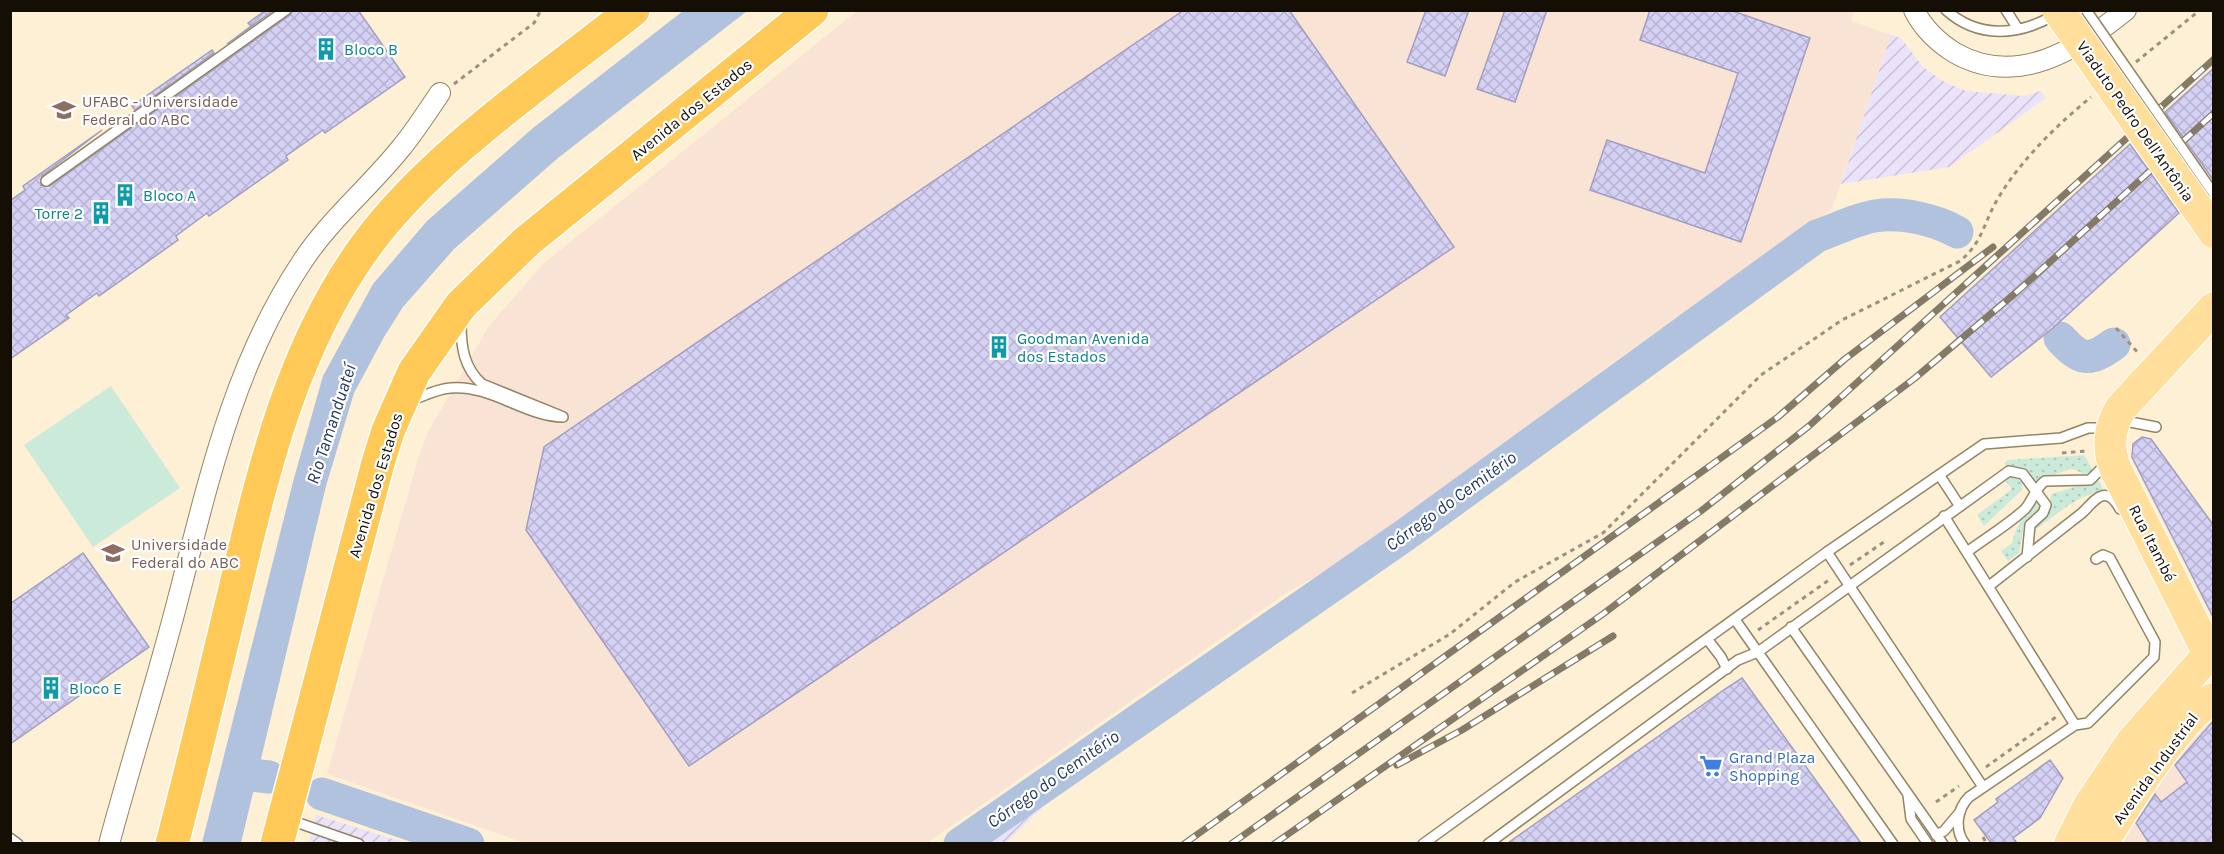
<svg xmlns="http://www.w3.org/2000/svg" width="2224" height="854" viewBox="0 0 2224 854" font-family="Karla,sans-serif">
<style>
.commercial{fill:#f8e3d5}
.industrial{fill:url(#industrial-furrows)}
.grass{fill:url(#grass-dots)}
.garden{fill:#cceada}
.water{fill:#b1c2de}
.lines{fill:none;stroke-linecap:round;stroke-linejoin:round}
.river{stroke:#b1c2de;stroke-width:33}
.building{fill:url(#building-cross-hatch);stroke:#a29ec0;stroke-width:1.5}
.lane-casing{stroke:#948465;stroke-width:12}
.street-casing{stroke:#948465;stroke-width:22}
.primary-casing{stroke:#fff;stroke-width:34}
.highway-casing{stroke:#fff;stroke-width:36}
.path{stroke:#9b917d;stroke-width:3;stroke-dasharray:4.5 4.5;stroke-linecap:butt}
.lane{stroke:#fff;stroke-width:9}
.street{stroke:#fff;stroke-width:20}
.primary{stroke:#ffdf9b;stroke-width:32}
.highway{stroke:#ffc958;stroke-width:33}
.rail-casing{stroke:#847a68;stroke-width:7}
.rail{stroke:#fff;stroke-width:4.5;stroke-dasharray:14;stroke-linecap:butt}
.lane-bridge-casing{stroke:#948465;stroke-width:12;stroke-linecap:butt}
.primary-bridge-casing{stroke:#fff;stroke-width:34;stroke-linecap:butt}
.lane-bridge{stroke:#fff;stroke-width:9}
.primary-bridge{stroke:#ffdf9b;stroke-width:32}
.labels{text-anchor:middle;stroke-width:4.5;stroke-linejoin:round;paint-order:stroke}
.culture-label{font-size:16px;fill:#0d838f;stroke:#fff;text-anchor:start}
.education-label{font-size:16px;fill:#785e54;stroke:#fff;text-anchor:start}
.street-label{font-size:16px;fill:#140e04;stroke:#fff}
.shop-label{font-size:16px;fill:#366cbe;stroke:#fff;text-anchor:start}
.water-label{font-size:18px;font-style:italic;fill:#233960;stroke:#fff}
</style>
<defs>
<pattern id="industrial-furrows" width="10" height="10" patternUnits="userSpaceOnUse" patternTransform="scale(1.5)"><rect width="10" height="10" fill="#eae3f9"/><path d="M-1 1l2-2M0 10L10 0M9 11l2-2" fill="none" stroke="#c8c2d4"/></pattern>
<pattern id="grass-dots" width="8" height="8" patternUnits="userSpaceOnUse" patternTransform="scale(1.5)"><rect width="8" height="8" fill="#cceada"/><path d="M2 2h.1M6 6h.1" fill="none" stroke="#aec8b9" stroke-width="1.8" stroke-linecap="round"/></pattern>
<pattern id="building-cross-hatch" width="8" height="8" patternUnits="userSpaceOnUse" patternTransform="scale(1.5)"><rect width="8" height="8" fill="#d5d1f5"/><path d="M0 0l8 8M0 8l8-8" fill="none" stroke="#b6b2d0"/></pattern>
</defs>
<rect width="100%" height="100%" fill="#fef0d5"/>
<g class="commercial">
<path d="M1854,10L1851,21L1891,35L1832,209L1616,360L1369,546L1288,592L927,843H525L327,774L418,459L428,432L489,326L543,264L857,11Z"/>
<path d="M2213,717V843L2122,844L2174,762Z"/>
</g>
<g class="industrial">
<path d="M1891,35L1901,38L1923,67L1943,81L1966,91L2023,96L2041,91L2046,98L1949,167L1841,184Z"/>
<path d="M1053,797L1006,843H987Z"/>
<path d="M316,815L406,843L308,844Z"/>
</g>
<g class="grass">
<path d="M2084,455L2094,472C2084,479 2080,469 2070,469L2037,481L2032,480L2024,469L2007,467L2004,463L2008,460Z"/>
<path d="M2012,475L2019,476L2023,481L2022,490L1984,526L1977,515L2012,489L2005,480Z"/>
<path d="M2098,480L2105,492C2079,491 2053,519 2033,531L2034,526L2048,515L2051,494Z"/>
<path d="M2039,502L2041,509L2024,525L2019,553L2008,561L2001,551L2012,543C2016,528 2023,510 2039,502Z"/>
</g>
<path class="garden" d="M111,386L180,488L93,547L24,445Z"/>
<path class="water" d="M683,11H747L558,158L454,249L403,307L384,337L354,393L326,486L241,843H202L294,478L323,376L373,284L427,221L533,128Z"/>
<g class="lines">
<g class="river">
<path d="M2060,338C2081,361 2089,362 2114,344"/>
<path d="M241,774L269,777"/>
<path d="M322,794L468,844"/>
<path d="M960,844L1405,535L1817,236C1835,230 1856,219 1875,216C1901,212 1934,219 1957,232"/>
</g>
</g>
<g class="building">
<path d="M266,10H274L227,44L251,26L248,23Z"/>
<path d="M293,10H358L405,77L325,133L323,130L286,156L288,160L209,216L207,213L176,236L178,240L99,296L97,293L66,315L69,318L10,359V201L25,190L23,186L102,130L42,176L41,185L50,186L290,15Z"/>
<path d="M1184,10H1289L1454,247L689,766L526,530L544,447Z"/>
<path d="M1426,10H1469L1445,76L1407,62Z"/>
<path d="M1505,10H1547L1515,102L1477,89Z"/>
<path d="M1650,10H1730L1810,38L1741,242L1590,190L1607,140L1705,173L1738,73L1640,40Z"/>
<path d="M212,50L214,53L135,110L132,106Z"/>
<path d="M2214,68V181L2165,112Z"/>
<path d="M2130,144L2179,213L2053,328L1991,377L1940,317Z"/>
<path d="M2142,437L2151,439L2214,526V619L2132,457L2133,444Z"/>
<path d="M83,553L149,647L10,744V604Z"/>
<path d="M1742,678L1861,843H1508L1725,689Z"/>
<path d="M2214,720V843H2149L2136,823L2155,794L2161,802L2187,782L2175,765Z"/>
<path d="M2050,760L2063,778L2040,818L2013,838L2017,843H1991L1974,820L1998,802L1996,799Z"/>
</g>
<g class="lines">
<g class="lane-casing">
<g id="lane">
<path d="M1946,10C1978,39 2019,36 2054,15"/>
<path d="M2006,10L2018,29"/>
<path d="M46,181L286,10"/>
<path d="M461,324C461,347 464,368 482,384L561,416"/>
<path d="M410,401C423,396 437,389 450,388C490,384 524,416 563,417"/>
<path d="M2120,420L2156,427"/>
<path d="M1940,476L1959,505"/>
<path d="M1944,516L2075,725"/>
<path d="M1827,552L1983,787"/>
<path d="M1967,552C1987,537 2008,525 2025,509C2033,500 2035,488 2045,481L2090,480L2106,464"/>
<path d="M1989,586L2082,513C2094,502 2105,482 2120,509"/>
<path d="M1736,621L1893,844"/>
<path d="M1791,627L1943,844"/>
<path d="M1708,640L1721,657L1727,669"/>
<path d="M1908,795L1911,819L1928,844"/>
<path d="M290,820L359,844"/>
<path d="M1936,835L1944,831L1960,812"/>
<path d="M10,838L18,844"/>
<path d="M1423,844L1827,552L1984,444L2061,438L2088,428H2106"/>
<path d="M1488,844L1738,660L1758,652L2009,471L2023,474L2046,505L2043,513L2030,525L2027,557"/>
<path d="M1965,844C1954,830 1957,809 1969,797L2075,725L2088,723L2154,657L2155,642L2110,558L2103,555L2096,559"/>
</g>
</g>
<g class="street-casing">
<g id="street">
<path d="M1914,10C1923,28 1939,43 1955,53C2017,88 2077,50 2126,10"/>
<path d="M109,844C131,762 157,681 178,599C208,483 233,367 300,265C328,221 368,189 401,148C415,131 427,112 440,93"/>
</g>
</g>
<g class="primary-casing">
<g id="primary">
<path d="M2209,654L2116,470C2107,449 2109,427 2121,408L2214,308"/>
<path d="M2070,844L2089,806L2131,743L2209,654"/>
<path d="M2102,844C2120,813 2184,709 2214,699"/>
</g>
</g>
<g class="highway-casing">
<g id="highway">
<path d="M172,844C194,760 214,676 234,593C263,472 291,349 365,247C430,157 546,79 633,10"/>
<path d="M277,844L378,463L388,431L414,372L461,305L526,242L812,10"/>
</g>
</g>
<g class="path">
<path d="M2136,62L2200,10"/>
<path d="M454,84L534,23L541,10"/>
<path d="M2116,328L2139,354"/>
<path d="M2062,453L2086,451"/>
<path d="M1850,565L1887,540"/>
<path d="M1758,630L1829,580"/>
<path d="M1352,693L1450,634L1515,582L1603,533L1761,375L1842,320L1960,261C1983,243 1985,218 2000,195C2023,158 2058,124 2091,97"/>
<path d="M1986,767L2056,717"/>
<path d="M1936,802L1959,786"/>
<path d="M1983,837L1987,844"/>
</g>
<use href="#lane" class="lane"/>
<use href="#street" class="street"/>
<use href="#primary" class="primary"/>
<use href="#highway" class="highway"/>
<g class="rail-casing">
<g id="rail">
<path d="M1397,765L1462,730L1613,636"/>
<path d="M1184,844L1778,417L1845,359L1993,247"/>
<path d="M1231,844L1701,511L1809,426L2214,59"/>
<path d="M1274,844L1603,614L1915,378L2019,290L2214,113"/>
</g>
</g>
<use href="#rail" class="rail"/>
<g class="lane-bridge-casing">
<path id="lane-bridge" d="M2086,10L2214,194"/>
</g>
<g class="primary-bridge-casing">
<path id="primary-bridge" d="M2058,10L2214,232"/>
</g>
<use href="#lane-bridge" class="lane-bridge"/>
<use href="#primary-bridge" class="primary-bridge"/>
</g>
<defs>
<g id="building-bare" transform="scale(1.8)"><path d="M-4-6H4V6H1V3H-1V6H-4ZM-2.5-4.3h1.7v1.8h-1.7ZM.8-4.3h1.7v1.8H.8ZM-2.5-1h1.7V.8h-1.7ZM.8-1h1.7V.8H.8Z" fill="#0f9aa8" stroke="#fff" stroke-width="2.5" paint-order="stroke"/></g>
<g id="university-bare" transform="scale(1.8)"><path d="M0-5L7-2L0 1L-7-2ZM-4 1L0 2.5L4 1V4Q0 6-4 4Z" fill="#8d6e63" stroke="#fff" stroke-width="2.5" paint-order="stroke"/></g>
<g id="supermarket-bare" transform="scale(1.8)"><path d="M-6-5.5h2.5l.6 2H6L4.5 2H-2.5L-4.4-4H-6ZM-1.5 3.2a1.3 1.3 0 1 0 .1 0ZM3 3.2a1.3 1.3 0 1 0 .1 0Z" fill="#3f7fe0" stroke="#fff" stroke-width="2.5" paint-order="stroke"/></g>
</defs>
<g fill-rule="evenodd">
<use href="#building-bare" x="326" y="49"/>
<use href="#university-bare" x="64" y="110"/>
<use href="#building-bare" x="125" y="195"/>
<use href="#building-bare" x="101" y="213"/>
<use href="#building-bare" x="999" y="347"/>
<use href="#university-bare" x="113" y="553"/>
<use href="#building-bare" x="51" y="688"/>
<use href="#supermarket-bare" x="1711" y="766"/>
</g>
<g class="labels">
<g class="culture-label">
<text x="344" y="55">Bloco B</text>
<text x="143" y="201">Bloco A</text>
<text x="83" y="219" text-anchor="end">Torre 2</text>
<text x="1017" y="344">Goodman Avenida<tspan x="1017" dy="18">dos Estados</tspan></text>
<text x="69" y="694">Bloco E</text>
</g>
<g class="education-label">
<text x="82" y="107">UFABC - Universidade<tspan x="82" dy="18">Federal do ABC</tspan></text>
<text x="131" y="550">Universidade<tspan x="131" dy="18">Federal do ABC</tspan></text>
</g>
<g class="street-label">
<text transform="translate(691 109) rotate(-39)" y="6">Avenida dos Estados</text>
<text transform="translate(2136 121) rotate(55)" y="6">Viaduto Pedro Dell'Antônia</text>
<text transform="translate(375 485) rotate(-73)" y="6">Avenida dos Estados</text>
<text transform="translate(2153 543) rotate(63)" y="6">Rua Itambé</text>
<text transform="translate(2155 768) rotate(-54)" y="6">Avenida Industrial</text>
</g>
<g class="shop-label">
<text x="1729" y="763">Grand Plaza<tspan x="1729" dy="18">Shopping</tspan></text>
</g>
<g class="water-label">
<text transform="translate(331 424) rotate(-72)" y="6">Rio Tamanduateí</text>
<text transform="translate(1451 501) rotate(-36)" y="6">Córrego do Cemitério</text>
<text transform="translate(1053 779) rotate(-35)" y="6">Córrego do Cemitério</text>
</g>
</g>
<rect width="2224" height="854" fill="none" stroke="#140e04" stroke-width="24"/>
</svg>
